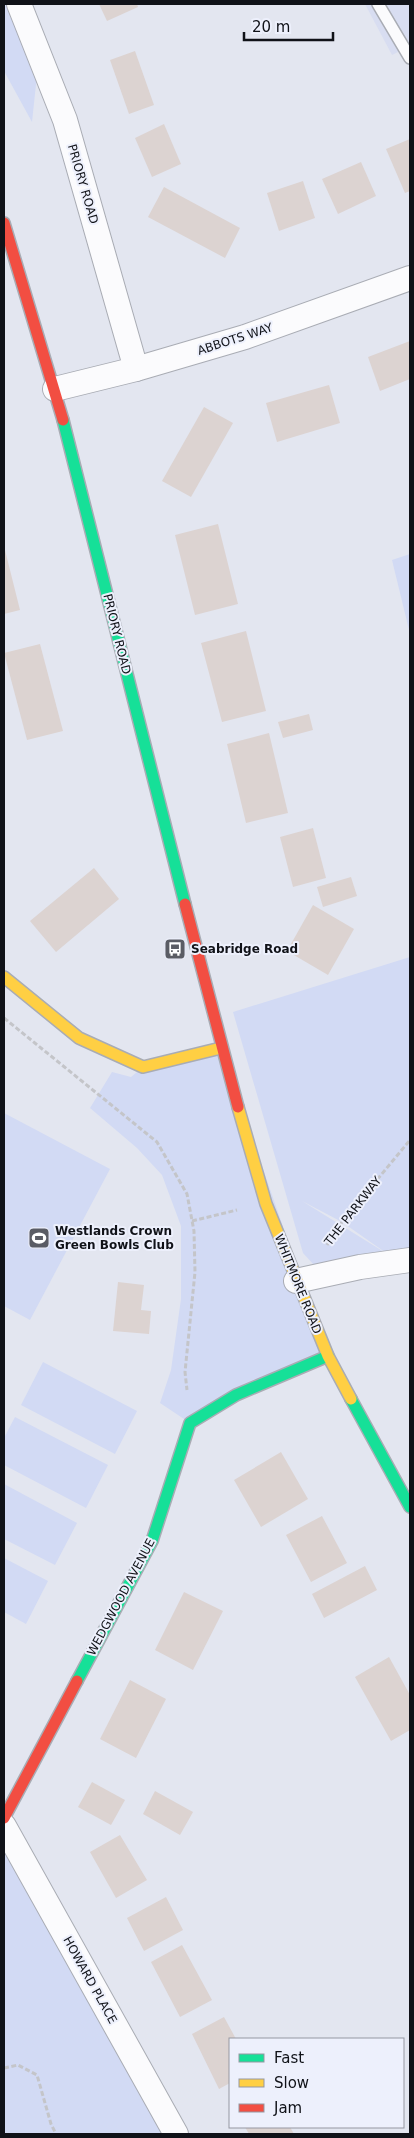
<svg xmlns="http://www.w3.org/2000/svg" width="414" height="2138" viewBox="0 0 414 2138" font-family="'DejaVu Sans',sans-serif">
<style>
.built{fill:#d8ddf1}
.green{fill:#d2daf4;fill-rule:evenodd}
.building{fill:#dcd3d1}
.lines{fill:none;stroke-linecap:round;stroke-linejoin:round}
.lane-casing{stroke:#a9acb4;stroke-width:14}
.street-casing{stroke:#a9acb4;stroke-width:26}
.fast-casing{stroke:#a9acb4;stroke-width:14}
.slow-casing{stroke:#a9acb4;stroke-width:14}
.jam-casing{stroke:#a9acb4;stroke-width:14}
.path{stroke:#c4c5c9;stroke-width:3;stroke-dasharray:5 2.5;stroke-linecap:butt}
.lane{stroke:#fbfbfd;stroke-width:11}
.street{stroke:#fbfbfd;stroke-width:24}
.fast{stroke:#16e098;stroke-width:11}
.slow{stroke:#ffcf43;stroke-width:11}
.jam{stroke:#f24e42;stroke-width:11}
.labels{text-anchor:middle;stroke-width:4;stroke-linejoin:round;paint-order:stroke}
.street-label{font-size:12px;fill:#101218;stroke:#edf0fc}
.poi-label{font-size:12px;font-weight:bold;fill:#101218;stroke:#edf0fc;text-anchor:start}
</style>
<rect width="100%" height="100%" fill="#e3e6f0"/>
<path class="built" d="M365,4H410V46L392,55Z"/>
<g class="green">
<path d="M4,4H8L37,75L32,122L4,71Z"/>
<path d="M410,554V634L392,560Z"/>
<path d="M410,957V1262L327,1270L314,1265L303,1253L233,1012ZM302,1201L342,1222L389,1255Z"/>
<path d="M221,1048L328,1356L190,1423L160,1403L171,1370L181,1299V1226L162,1175L137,1148L90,1108L112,1072L131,1077L143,1067Z"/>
<path d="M4,1113L110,1169L30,1320L4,1306Z"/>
<path d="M43,1362L137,1411L115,1454L21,1405Z"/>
<path d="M15,1417L108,1465L86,1508L4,1465V1438Z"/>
<path d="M4,1484L77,1523L55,1565L4,1539Z"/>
<path d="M4,1558L48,1581L26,1624L4,1612Z"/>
<path d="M4,1826L176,2134H4Z"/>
</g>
<g class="building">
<path d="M99,4H137L138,7L107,21Z"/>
<path d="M135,51L154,105L129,114L110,60Z"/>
<path d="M164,124L181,164L152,177L135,138Z"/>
<path d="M410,139V191L405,193L386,149Z"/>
<path d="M361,162L376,196L338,214L322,179Z"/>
<path d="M303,181L315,218L279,231L267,193Z"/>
<path d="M164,187L240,228L225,258L148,217Z"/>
<path d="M410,341V379L380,391L368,357Z"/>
<path d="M329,385L340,423L277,442L266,403Z"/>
<path d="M204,407L233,423L191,497L162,481Z"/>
<path d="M218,524L238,604L195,615L175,535Z"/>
<path d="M4,546L20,610L4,614Z"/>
<path d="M246,631L266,711L222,722L201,643Z"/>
<path d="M40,644L63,731L27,740L4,653Z"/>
<path d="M309,714L313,730L283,738L278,722Z"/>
<path d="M269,733L288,813L246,823L227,744Z"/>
<path d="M313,828L326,878L293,887L280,837Z"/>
<path d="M94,868L119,899L56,952L30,921Z"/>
<path d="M351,877L357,896L323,907L317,887Z"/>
<path d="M313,905L354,929L328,975L287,951Z"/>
<path d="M118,1282L144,1285L141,1310L151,1311L149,1334L113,1331Z"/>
<path d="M281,1452L308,1499L261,1527L234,1480Z"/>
<path d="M322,1516L347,1563L311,1582L286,1535Z"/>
<path d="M365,1566L377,1590L324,1618L312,1594Z"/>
<path d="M184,1592L223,1611L193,1670L155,1650Z"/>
<path d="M389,1657L410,1695V1730L391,1741L355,1677Z"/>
<path d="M130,1680L166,1699L136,1758L100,1739Z"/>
<path d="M92,1782L125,1800L111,1825L78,1807Z"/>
<path d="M155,1791L193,1812L180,1835L143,1814Z"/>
<path d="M120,1835L147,1880L116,1898L90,1852Z"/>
<path d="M166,1897L183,1930L144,1951L127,1918Z"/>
<path d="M182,1945L212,2000L180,2017L151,1962Z"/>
<path d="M224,2017L236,2039H230V2083L219,2089L192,2034Z"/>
<path d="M245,2127H290L294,2134H249Z"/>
</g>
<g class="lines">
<g class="lane-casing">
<path id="lane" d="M378,4L410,58"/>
</g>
<g class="street-casing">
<g id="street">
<path d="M19,4L65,120L136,369"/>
<path d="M55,389L136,369L245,337L410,278"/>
<path d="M296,1281L360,1267L410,1260"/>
<path d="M4,1826L176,2134"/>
</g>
</g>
<g class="fast-casing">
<g id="fast">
<path d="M63,420L185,904"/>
<path d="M351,1399L410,1507"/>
<path d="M77,1681L152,1541L190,1423L236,1395L328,1356"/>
</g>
</g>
<g class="slow-casing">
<g id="slow">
<path d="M4,977L79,1038L143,1067L221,1048"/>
<path d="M238,1107L266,1204L328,1356L351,1399"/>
</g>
</g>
<g class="jam-casing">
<g id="jam">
<path d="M4,223L63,420"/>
<path d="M185,904L238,1107"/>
<path d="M4,1818L77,1681"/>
</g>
</g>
<g class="path">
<path d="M4,1018L157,1142L187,1194L194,1231L195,1272L185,1372L187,1390"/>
<path d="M192,1221L237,1210"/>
<path d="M327,1245L342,1222L410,1140"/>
<path d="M4,2068L18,2065L37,2075L51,2124L56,2134"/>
</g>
<use href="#lane" class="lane"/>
<use href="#street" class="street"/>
<use href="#fast" class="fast"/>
<use href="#slow" class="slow"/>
<use href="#jam" class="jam"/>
</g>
<defs>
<g id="bus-square" transform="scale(1.125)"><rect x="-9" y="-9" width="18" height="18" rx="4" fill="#5a5c64" stroke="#edf0fc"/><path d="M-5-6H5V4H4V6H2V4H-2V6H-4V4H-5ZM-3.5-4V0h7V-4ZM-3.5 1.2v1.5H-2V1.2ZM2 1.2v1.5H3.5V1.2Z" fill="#fff"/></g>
<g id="stadium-square" transform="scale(1.125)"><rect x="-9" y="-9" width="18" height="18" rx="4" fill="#5a5c64" stroke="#edf0fc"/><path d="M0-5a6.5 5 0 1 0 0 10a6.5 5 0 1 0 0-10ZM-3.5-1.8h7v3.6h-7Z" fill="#fff"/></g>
</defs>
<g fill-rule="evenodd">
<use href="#bus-square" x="175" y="949"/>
<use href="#stadium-square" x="39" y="1238"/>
</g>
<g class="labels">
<g class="street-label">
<text transform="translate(83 184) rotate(74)" y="4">PRIORY ROAD</text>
<text transform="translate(235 339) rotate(-18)" y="4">ABBOTS WAY</text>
<text transform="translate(117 634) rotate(76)" y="4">PRIORY ROAD</text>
<text transform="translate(353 1211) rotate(-52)" y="4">THE PARKWAY</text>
<text transform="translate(298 1284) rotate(68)" y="4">WHITMORE ROAD</text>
<text transform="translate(121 1597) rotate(-62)" y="4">WEDGWOOD AVENUE</text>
<text transform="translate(90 1980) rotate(61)" y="4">HOWARD PLACE</text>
</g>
<g class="poi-label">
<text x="191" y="953">Seabridge Road</text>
<text x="55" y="1235">Westlands Crown<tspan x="55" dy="14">Green Bowls Club</tspan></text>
</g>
</g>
<rect width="414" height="2138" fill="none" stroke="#101218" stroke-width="10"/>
<rect x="229" y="2038" width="175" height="90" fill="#edf0fc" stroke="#9597a1"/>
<rect x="239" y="2054" width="25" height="8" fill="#16e098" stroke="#9597a1"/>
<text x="274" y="2063" font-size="15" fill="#101218">Fast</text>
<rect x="239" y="2079" width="25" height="8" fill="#ffcf43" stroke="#9597a1"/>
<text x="274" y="2088" font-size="15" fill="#101218">Slow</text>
<rect x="239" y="2104" width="25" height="8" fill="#f24e42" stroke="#9597a1"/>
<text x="274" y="2113" font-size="15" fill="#101218">Jam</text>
<path d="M244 32v8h89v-8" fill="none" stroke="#101218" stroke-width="2.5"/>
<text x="252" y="32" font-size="15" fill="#101218" stroke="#edf0fc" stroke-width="4" paint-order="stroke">20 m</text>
</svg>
